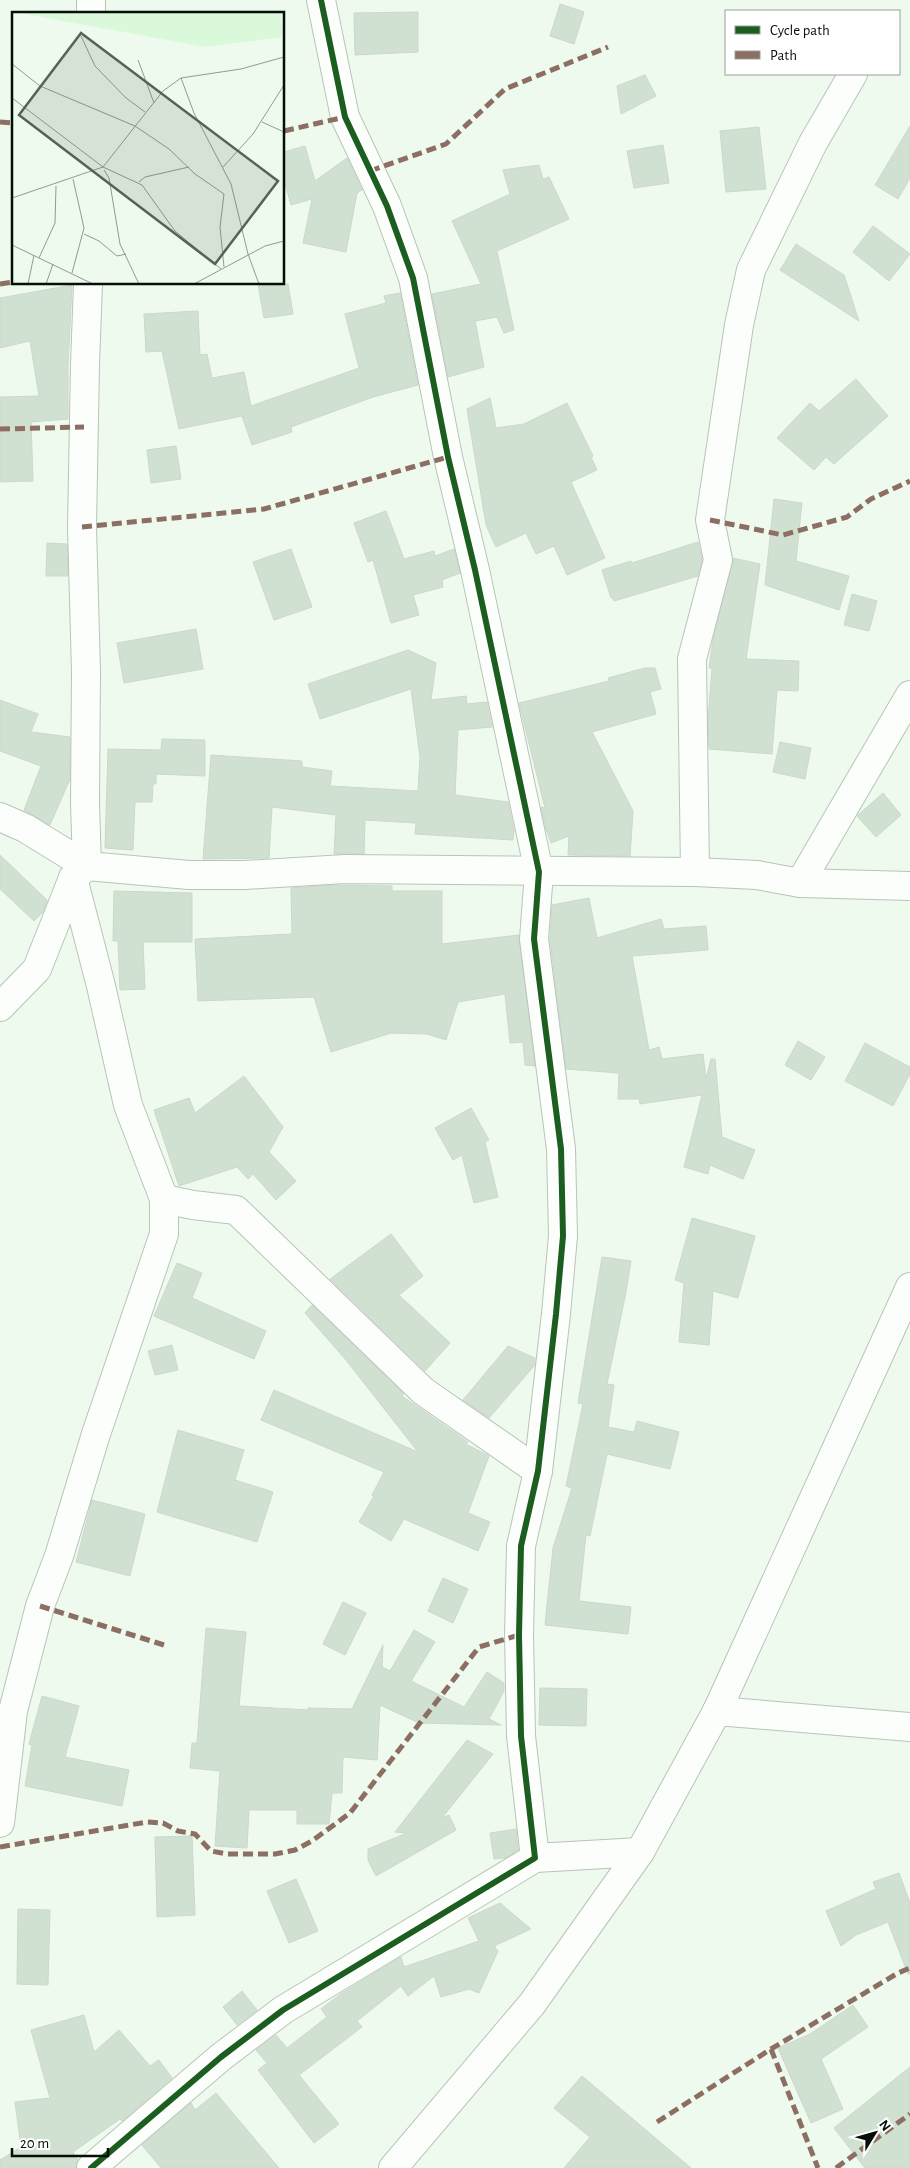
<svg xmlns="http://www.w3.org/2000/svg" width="910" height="2168" viewBox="0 0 910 2168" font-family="'Alegreya Sans',sans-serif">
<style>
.building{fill:#d1e1d1;stroke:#cdd7cd}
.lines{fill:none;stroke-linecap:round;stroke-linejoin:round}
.street-casing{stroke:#b9c4b9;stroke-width:30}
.street{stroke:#fcfefc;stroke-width:28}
.quiet{stroke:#8d6e63;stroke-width:5;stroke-dasharray:10 5;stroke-linecap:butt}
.cycleway-casing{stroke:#fff;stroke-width:9}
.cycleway{stroke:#1b5e20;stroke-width:6}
.inset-road{fill:none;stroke:#919c91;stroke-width:1}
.view{fill:#576158;fill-opacity:0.15;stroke:#576158;stroke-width:2.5}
.inset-edge{fill:none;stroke:#060f07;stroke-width:2.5}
</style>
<rect width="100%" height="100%" fill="#edfaed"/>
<g class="building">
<path d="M560,4L584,12L574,44L550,36Z"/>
<path d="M418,12V52L355,55L354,13Z"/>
<path d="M645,75L656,96L621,114L617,86Z"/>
<path d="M910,126V178L898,199L875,185Z"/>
<path d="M759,127L766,189L726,192L720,131Z"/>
<path d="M663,145L669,183L634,188L627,151Z"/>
<path d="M305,146L315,181L347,158L362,190L357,193L346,252L303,243L312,199L291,205L284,180V152Z"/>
<path d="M539,165L543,179L549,177L569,219L497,251L514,330L504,333L497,317L475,321L484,367L448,377L432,294L481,284L452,221L510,194L503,170Z"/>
<path d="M873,226L910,254L889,281L853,252Z"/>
<path d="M796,244L844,275L859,321L780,270Z"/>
<path d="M258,284H288L293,314L264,318Z"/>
<path d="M72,285L68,366V419L31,422L33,481L0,482V397L39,396L30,341L0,348V298Z"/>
<path d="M400,293L418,385L373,397L291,427L292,432L252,445L242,416L179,429L162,351L146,352L144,314L198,311L200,355L207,354L212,378L244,372L251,406L359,368L345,314L386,303L384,296Z"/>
<path d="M856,379L888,416L834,464L826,457L814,470L777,438L810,403L819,411Z"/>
<path d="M490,398L496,428L524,424L567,403L593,456L591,457L597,470L571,482L605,558L567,575L554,546L536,554L526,533L496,547L486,525L467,409Z"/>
<path d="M176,446L181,479L151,483L147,450Z"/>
<path d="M774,499L802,503L796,561L849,576L839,610L765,585Z"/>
<path d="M386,511L404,559L434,551L435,556L454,549L460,573L442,580L443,587L413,595L419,615L391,623L373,560L368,562L354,523Z"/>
<path d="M698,542L702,560L698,576L614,601L612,597L611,598L602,570L631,561L632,563Z"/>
<path d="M47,543L67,544L68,576H46Z"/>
<path d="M291,549L312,607L274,620L253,562Z"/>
<path d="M733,558L760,564L746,659L799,661L798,691L777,690L772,754L709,749L708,720L712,668H709L713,640Z"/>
<path d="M852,594L877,601L869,631L844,625Z"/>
<path d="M196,629L203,669L124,683L117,643Z"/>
<path d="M408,650L436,663L431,700L466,696L467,704L487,702L492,727L458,730L455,795L508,802L514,831L513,840L415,834L416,823L365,820L364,854H334L336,815L272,807L269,858L203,859L211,755L302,761V767L332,771L330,786L418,791L420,757L411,689L320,719L308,684Z"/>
<path d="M645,668H655L661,689L650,692L656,714L592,732L633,811L630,856L568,855L569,836L551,843L546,829L541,807L545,808L519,703L609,681L608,678Z"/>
<path d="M0,700L38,714L31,732L70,737V779L50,825L24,810L41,766L0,751Z"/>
<path d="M162,739L205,740V776L156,774V784H153L152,802H135L133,850L105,848L108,749L161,750Z"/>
<path d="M780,742L811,748L805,779L773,772Z"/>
<path d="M883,793L901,815L876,837L857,816Z"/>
<path d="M0,855L47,900L43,912L34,921L0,889Z"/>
<path d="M333,885L392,886V891H442V944L519,935L535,1066L525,1065L523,1042L510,1043L505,994L458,1002L446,1040L427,1034L391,1033L331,1052L314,997L198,1001L195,939L292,934L291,888Z"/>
<path d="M114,891L192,893V942H143L145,989L120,990L118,941H113Z"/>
<path d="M589,898L597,938L661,919L664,929L706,926L708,950L632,956L649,1050L659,1047L662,1059L703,1054L706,1079L711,1059H715L722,1137L755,1150L743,1179L710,1165L708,1174L684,1167L702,1095L640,1104L639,1099H618L619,1073L566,1069L550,939L552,905Z"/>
<path d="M798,1041L825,1057L811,1080L785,1065Z"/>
<path d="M865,1043L910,1067V1074L893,1106L845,1081Z"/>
<path d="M244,1076L283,1127L269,1152L296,1181L276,1200L253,1174L248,1179L237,1167L179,1186L154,1110L189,1098L195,1113Z"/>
<path d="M471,1108L489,1140L485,1142L498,1197L474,1203L462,1155L453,1160L435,1128Z"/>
<path d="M692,1218L755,1236L738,1298L713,1291L709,1345L679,1342L684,1283L675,1280Z"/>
<path d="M391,1234L423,1276L399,1295L450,1343L425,1371L330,1279Z"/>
<path d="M602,1257L631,1261L626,1292L607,1384L614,1385L608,1427L634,1432L637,1421L679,1432L670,1469L607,1454L590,1536L586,1535L579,1601L631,1607L628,1634L545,1625L553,1548L572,1488L566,1486L583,1404L578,1403Z"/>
<path d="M177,1263L202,1273L192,1298L266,1331L254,1359L154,1316Z"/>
<path d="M312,1305L404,1394L402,1396L468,1442L466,1444L489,1456L468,1513L490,1522L478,1551L404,1519L391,1541L359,1522L374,1496L372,1495L384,1472L261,1420L274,1390L418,1452L346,1360L305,1313Z"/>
<path d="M172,1345L178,1370L155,1375L148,1351Z"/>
<path d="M508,1346L535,1358L534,1366L489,1418L463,1400Z"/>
<path d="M178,1430L244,1450L235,1480L273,1492L257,1542L157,1512Z"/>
<path d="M92,1500L145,1514L130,1576L76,1562Z"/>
<path d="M443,1578L468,1589L453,1623L428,1611Z"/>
<path d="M343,1602L366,1613L345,1655L323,1644Z"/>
<path d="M206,1628L246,1632L239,1706L308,1710V1708L352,1709L383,1645L382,1667L390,1671L414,1630L435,1642L411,1681L464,1707L487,1672L504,1683V1691L489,1719L501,1725L419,1723L380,1705L377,1760L343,1757L342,1793H332L329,1824H297V1810H249L247,1848L215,1846L220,1771L190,1768L192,1743H197Z"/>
<path d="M540,1688L587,1689L586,1726L539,1725Z"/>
<path d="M42,1696L79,1706L65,1757L129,1770L122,1806L25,1786L32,1745L29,1744Z"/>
<path d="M467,1740L493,1754L442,1818L449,1815L456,1830L376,1876L368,1860V1849L407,1833L395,1832Z"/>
<path d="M516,1829L518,1850L505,1858L494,1859L490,1833Z"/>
<path d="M192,1836L195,1915L157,1917L155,1837Z"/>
<path d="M899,1873L910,1903V1974H908L888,1922L856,1935L841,1946L826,1911L876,1889L873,1882Z"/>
<path d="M296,1879L318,1931L289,1943L267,1891Z"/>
<path d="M500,1903L531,1929L494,1946L498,1951L479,1993L469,1989L441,1997L434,1976L408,1996L401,1986L357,2021L362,2027L299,2075L339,2124L314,2143L258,2070L267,2063L256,2050L276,2035L287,2048L327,2017L321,2009L342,1993L401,1957L404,1967L479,1941L468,1918Z"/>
<path d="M18,1909L50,1910L48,1985L17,1984Z"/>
<path d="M242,1991L257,2010L237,2025L223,2007Z"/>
<path d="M853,2005L868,2027L821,2059L843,2109L811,2123L778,2048L810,2034Z"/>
<path d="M84,2015L94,2052L119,2030L150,2066L159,2060L172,2078L122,2121L120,2119L73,2152L78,2160L76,2168H0V2160L21,2147L15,2102L50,2098L31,2030Z"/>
<path d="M910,2067V2168H865L834,2128Z"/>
<path d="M582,2076L660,2142L691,2168H564L590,2137L554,2108Z"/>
<path d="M216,2093L279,2168H161L142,2145L191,2103L195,2110Z"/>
</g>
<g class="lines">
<g class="street-casing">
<g id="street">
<path d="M91,0V14"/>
<path d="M88,284L85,364L82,527L86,672L85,802L87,866L189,875H245L345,869L695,872L757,875L800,883L910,886"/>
<path d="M0,817L25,828L87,866L73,878L101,986L128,1105L164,1199V1234L96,1434L59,1556L40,1606L13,1711L0,1823"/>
<path d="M695,872L692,659L718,560L710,520L739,325L751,270L813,143L853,74"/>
<path d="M800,883L910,695"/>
<path d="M0,1007L37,969L73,878"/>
<path d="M164,1199L193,1205L236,1210L423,1391L538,1471"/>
<path d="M717,1711L910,1727"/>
<path d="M535,1858L640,1852"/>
<path d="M91,2168L221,2057L283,2010L535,1858L521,1736L519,1635L521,1546L538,1471L556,1314L563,1236L561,1149L534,939L539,872L475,570L448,457L413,278L387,206L345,117L321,0"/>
<path d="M393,2168L532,2004L640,1852L717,1711L910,1287"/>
</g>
</g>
<use href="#street" class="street"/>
<g class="quiet">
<path d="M0,122L14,123"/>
<path d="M284,131L345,117"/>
<path d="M370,171L446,144L505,89L608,47"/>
<path d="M0,284L14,282"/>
<path d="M0,429L84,427"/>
<path d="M710,520L783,535L847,517L871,499L910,481"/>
<path d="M82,527L264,509L448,457"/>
<path d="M40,1606L164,1645"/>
<path d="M0,1847L147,1822L163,1823L178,1831L195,1834L211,1851L227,1854H275L295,1850L312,1841L350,1813L479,1647L519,1635"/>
<path d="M771,2049L818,2168"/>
<path d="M657,2122L771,2049L898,1973L910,1968"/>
<path d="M836,2168L910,2114"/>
</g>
<g class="cycleway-casing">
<path id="cycleway" d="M91,2168L221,2057L283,2010L535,1858L521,1736L519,1635L521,1546L538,1471L556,1314L563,1236L561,1149L534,939L539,872L475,570L448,457L413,278L387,206L345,117L321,0"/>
</g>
<use href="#cycleway" class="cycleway"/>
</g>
<g transform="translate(12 12)">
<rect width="272" height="272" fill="#edfaed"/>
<path d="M8,1H269L270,25L193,35Z" fill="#daf9db"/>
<path class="inset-road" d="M69,24L83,54L114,86L133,100M126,48L142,91M0,52L28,74L123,114L157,137L183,162L212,182L208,215L212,255M169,66L182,101L219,172L236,242L247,272M0,86L91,155L151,79L169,66L229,57L272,45M250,110L272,120M211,155L241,122L272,73M92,158L97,166L108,232L127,272M127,170L133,165L177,155M0,186L91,155L130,173L163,219L209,257M72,222L87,229L105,244L114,242M0,233L81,272M27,246L43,211L44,174M60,261L72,216L61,167M16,272L22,243M34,272L41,252M182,272L253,234L272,229"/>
<path class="view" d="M69,21L266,169L203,252L7,103Z"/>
<rect width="272" height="272" class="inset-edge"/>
</g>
<rect x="725" y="10" width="175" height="65" fill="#ffffff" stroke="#9b9f9c"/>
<rect x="735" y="26" width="25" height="8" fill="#1b5e20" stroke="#9b9f9c"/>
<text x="770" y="35" font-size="15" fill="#060f07">Cycle path</text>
<rect x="735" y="51" width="25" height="8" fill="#8d6e63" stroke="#9b9f9c"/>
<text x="770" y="60" font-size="15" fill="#060f07">Path</text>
<g transform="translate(875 2133) rotate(53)" stroke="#ffffff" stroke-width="4" paint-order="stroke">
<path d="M0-4L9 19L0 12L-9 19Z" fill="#060f07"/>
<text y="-8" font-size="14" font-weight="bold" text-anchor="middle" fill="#060f07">N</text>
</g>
<path d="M12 2148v8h96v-8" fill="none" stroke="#060f07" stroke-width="2.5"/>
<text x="20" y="2148" font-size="15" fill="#060f07" stroke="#ffffff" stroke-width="4" paint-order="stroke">20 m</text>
</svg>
